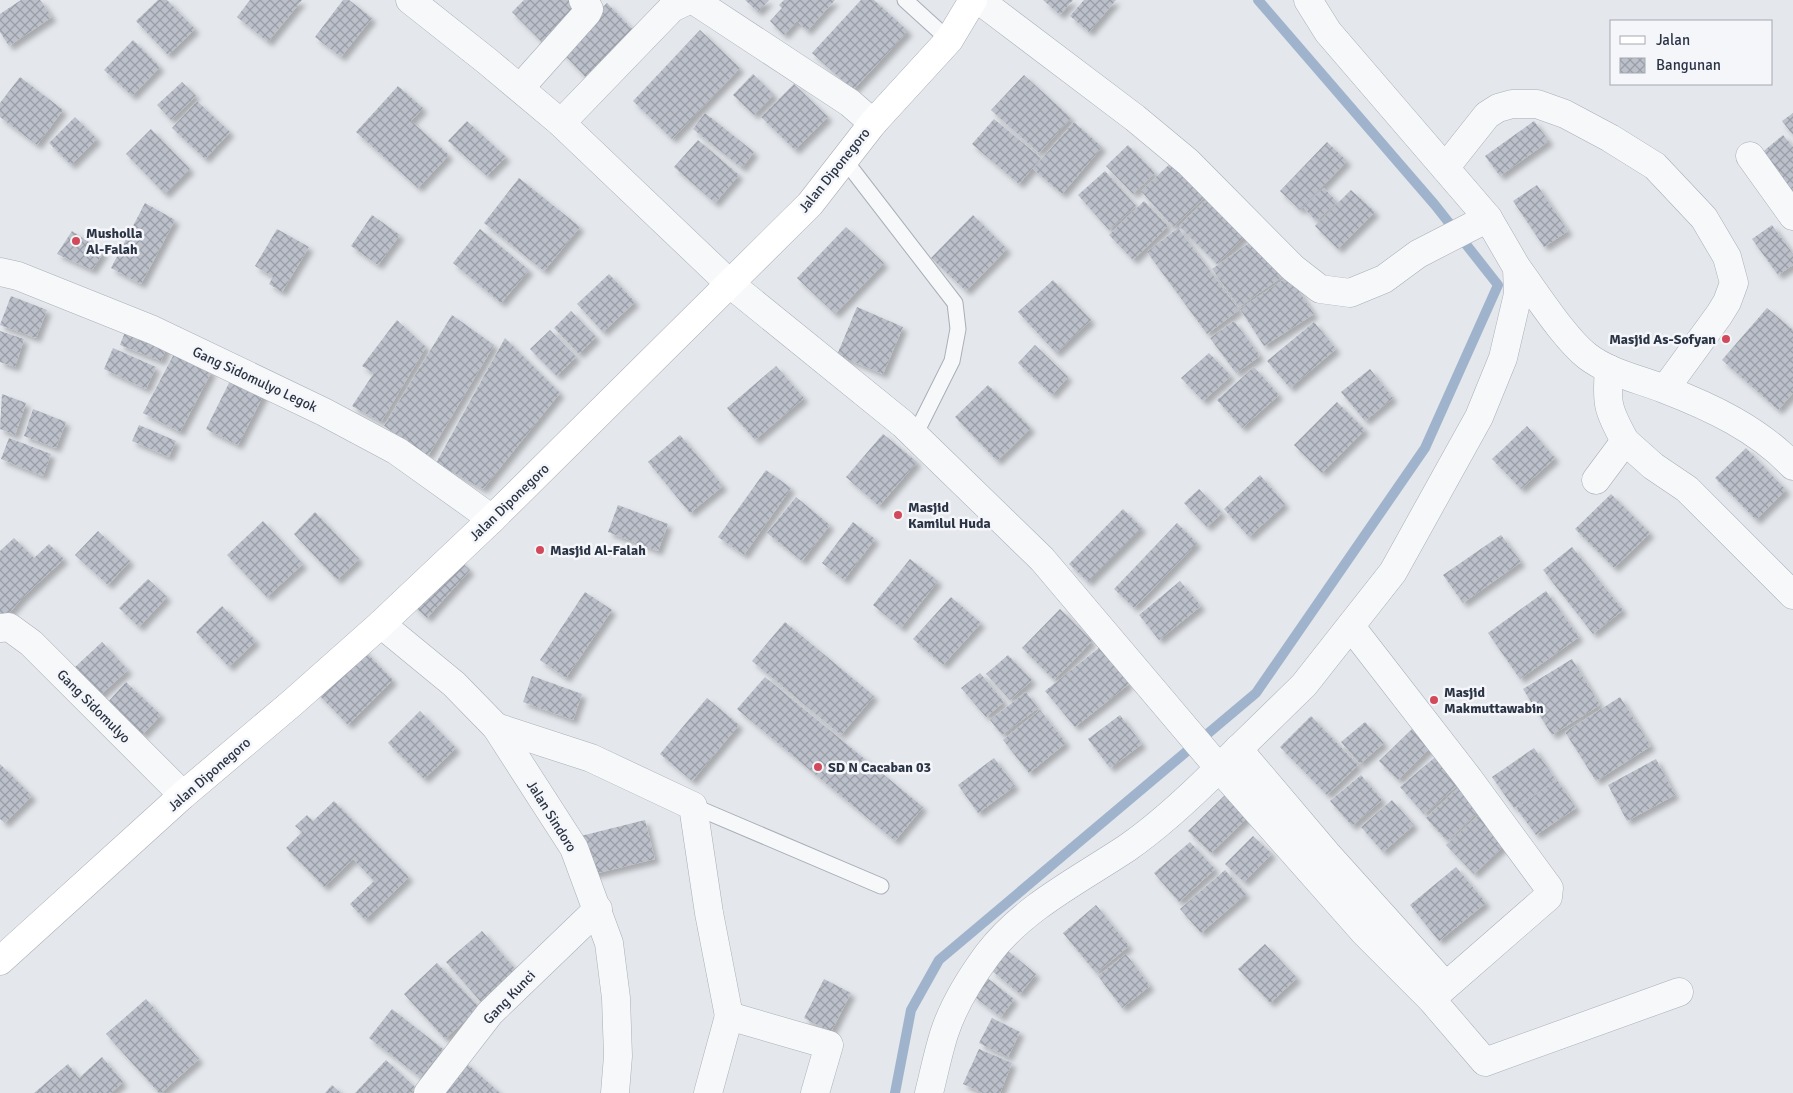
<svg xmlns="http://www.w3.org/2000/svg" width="1793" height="1093" viewBox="0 0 1793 1093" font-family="Signika,sans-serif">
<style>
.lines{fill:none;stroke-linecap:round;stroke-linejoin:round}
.stream{stroke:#9fb4cc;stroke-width:10}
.building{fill:url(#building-cross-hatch);filter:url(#shadow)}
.service-casing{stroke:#a9aeb7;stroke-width:17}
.minor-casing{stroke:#a9aeb7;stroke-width:29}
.tertiary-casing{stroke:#a9aeb7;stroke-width:29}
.secondary-casing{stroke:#a9aeb7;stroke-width:29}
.service{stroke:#f7f8fa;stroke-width:15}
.minor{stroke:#f7f8fa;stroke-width:28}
.tertiary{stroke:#f7f8fa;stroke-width:28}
.secondary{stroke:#fff;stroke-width:28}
.poi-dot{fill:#d1495b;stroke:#f4f6f9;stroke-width:2}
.labels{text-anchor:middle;stroke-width:5;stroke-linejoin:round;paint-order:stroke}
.street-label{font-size:14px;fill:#2b3445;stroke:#f4f6f9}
.poi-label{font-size:14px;font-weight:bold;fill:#2b3445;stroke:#f4f6f9;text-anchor:start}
</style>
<defs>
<pattern id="building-cross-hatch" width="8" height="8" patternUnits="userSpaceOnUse" patternTransform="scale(1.25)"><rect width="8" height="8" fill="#bbc0ca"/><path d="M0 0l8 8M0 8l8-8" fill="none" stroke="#989da6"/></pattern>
<filter id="shadow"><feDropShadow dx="4.5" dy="4.5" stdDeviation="2.5" flood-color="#0004"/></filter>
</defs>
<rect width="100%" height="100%" fill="#e4e7ec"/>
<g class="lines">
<path class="stream" d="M895,1093L911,1010L939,960L1256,693L1425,448L1498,285L1435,205L1258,0"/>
</g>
<g class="building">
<path d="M21,0H40L52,17L9,46L0,32V14Z"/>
<path d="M158,0H167L195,29L168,55L136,21Z"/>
<path d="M250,0H302L268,42L237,17Z"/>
<path d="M343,0H349L372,18L341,57L315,37Z"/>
<path d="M524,0H576L583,7L544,44L512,12Z"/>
<path d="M745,0H769L758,12Z"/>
<path d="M784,0H835L807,31L797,21L784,35L770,21L782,8L779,5Z"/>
<path d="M861,0H874L908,31L853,90L812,53Z"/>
<path d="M1043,0H1073L1060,15Z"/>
<path d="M1084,0H1116L1089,32L1070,16Z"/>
<path d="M607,3L641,38L593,85L559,49Z"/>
<path d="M700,30L740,68L672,139L633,101Z"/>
<path d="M133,40L160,67L132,96L104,70Z"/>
<path d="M753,74L774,95L754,115L733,95Z"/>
<path d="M1024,75L1071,118L1039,153L991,110Z"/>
<path d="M20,77L63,110L37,145L0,117V103Z"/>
<path d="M182,82L196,96L171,120L157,105Z"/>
<path d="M794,84L828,117L795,150L761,117Z"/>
<path d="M398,86L423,108L411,121L449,155L418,188L356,132Z"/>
<path d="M197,101L230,132L205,159L172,128Z"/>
<path d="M705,113L754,152L742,168L693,129Z"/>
<path d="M1793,113V135L1782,121Z"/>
<path d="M75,117L97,139L71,165L49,143Z"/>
<path d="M994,119L1041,158L1019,184L972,144Z"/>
<path d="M467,121L506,157L487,176L448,141Z"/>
<path d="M1534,121L1549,141L1500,176L1485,156Z"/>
<path d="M1074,122L1102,147L1062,194L1033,169Z"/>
<path d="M151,129L190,169L165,194L126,154Z"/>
<path d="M1783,135L1793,147V188L1789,191L1759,155Z"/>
<path d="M698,140L739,175L715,203L674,167Z"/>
<path d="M1327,142L1347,161L1300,210L1280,191Z"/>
<path d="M1128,145L1155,173L1133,194L1106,166Z"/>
<path d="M1174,160L1207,195L1173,227L1141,191Z"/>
<path d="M1105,171L1136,206L1109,230L1078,195Z"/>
<path d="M519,178L580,227L544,271L484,223Z"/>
<path d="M1537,185L1568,231L1544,247L1513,201Z"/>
<path d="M1324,188L1337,202L1316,221L1303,207Z"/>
<path d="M1351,190L1375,212L1338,249L1315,226Z"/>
<path d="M1214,192L1251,230L1217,264L1179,226Z"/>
<path d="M1144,201L1168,226L1133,260L1109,235Z"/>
<path d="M145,203L175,220L141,284L111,268Z"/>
<path d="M372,215L400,235L378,265L351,246Z"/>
<path d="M973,215L1007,249L966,291L931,258Z"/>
<path d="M1772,225L1793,254V265L1778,275L1752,239Z"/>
<path d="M846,227L884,263L835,314L797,278Z"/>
<path d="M1178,228L1239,310L1207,334L1147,252Z"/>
<path d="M277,229L309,247L282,292L269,284L273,277L255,266Z"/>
<path d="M480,229L529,270L501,303L453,263Z"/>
<path d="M72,231L104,252L92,270L57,254Z"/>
<path d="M1255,239L1282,277L1239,307L1212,269Z"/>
<path d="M609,274L635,302L603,332L577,304Z"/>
<path d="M1289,276L1314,314L1264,346L1240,309Z"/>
<path d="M1053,280L1091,320L1056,353L1018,312Z"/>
<path d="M11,296L47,310L36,338L0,325Z"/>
<path d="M857,307L903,327L883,374L837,355Z"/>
<path d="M1767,308L1793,330V393L1778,410L1722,360Z"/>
<path d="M571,311L596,337L579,354L554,328Z"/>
<path d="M452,315L494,345L428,456L384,426Z"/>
<path d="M397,320L426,347L381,422L352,406L374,373L362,366Z"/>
<path d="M1234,321L1260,356L1236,373L1210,338Z"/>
<path d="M1314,322L1336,349L1290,388L1267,361Z"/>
<path d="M127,327L168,344L161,361L120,345Z"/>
<path d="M550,330L576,357L557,376L530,349Z"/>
<path d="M0,331L24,339L15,367L0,362Z"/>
<path d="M505,338L560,393L483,489L436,463Z"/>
<path d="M1035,345L1068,377L1052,395L1018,363Z"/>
<path d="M113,348L156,367L146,389L104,369Z"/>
<path d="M175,352L212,371L180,432L143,413Z"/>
<path d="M1209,353L1231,376L1203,401L1181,378Z"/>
<path d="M776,366L804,398L755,440L727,408Z"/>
<path d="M1254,367L1279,395L1242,428L1217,400Z"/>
<path d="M1370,369L1393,398L1365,421L1341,392Z"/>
<path d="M233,375L265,392L238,445L206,429Z"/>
<path d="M988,385L1031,428L997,461L955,417Z"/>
<path d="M2,394L26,403L15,435L0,429Z"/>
<path d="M1337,402L1365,430L1322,473L1294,445Z"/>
<path d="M33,409L66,422L56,448L24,436Z"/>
<path d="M139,425L176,441L169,457L132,441Z"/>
<path d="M1527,426L1555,458L1521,489L1492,459Z"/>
<path d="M883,434L917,462L879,506L846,477Z"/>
<path d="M680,435L723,486L690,513L648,462Z"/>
<path d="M9,438L51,454L43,476L1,459Z"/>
<path d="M1746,448L1786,490L1756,520L1715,478Z"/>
<path d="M766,470L791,488L744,555L718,537Z"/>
<path d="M1260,475L1285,504L1249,537L1224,509Z"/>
<path d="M1199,489L1222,513L1207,527L1184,503Z"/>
<path d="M1611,494L1650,533L1614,568L1575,529Z"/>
<path d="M796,497L830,525L802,561L767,533Z"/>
<path d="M618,505L668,524L658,551L608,532Z"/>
<path d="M1123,509L1142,528L1088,582L1069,564Z"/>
<path d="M315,512L359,559L337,580L294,534Z"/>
<path d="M263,521L303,564L267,597L227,555Z"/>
<path d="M853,522L875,539L844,580L822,563Z"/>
<path d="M1177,523L1197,543L1134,608L1114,589Z"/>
<path d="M98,531L130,561L108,585L75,555Z"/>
<path d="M1501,535L1521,562L1463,603L1443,575Z"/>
<path d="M14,538L34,558L49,544L64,559L22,598L5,618L0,613V551Z"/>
<path d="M1572,547L1623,610L1593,634L1543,570Z"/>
<path d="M456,557L470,570L427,618L413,605Z"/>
<path d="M910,559L938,581L901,628L873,605Z"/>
<path d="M148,579L167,597L139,627L119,608Z"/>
<path d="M1180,581L1201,606L1159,640L1139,615Z"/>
<path d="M1546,591L1579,637L1520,679L1488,633Z"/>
<path d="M585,592L612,610L566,678L540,660Z"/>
<path d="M951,597L981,623L943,665L913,639Z"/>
<path d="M222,606L256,641L229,667L196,632Z"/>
<path d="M1060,609L1092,641L1054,680L1022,648Z"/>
<path d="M785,622L874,696L841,735L752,661Z"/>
<path d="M102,642L128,670L98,697L73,669Z"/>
<path d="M361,647L393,680L348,725L316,692Z"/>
<path d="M1100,647L1129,684L1075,727L1045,691Z"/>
<path d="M1008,655L1032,680L1010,700L986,674Z"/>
<path d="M1572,659L1600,705L1552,735L1523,689Z"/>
<path d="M980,673L1004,702L986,717L961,688Z"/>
<path d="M532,676L582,694L573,720L523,702Z"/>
<path d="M765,677L923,807L895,841L737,709Z"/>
<path d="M126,682L161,715L142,735L108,702Z"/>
<path d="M1026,692L1038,708L1002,735L990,720Z"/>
<path d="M1620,697L1651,746L1596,781L1565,732Z"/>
<path d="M707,698L739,725L692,781L660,754Z"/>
<path d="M1040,710L1066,743L1029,773L1003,740Z"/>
<path d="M420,711L456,748L424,779L388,743Z"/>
<path d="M1120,715L1142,744L1110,768L1088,739Z"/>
<path d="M1311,716L1358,765L1327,795L1280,747Z"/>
<path d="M1365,722L1384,743L1360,764L1341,742Z"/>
<path d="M1412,729L1431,747L1398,780L1379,761Z"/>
<path d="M1534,748L1556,780L1514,808L1492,777Z"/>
<path d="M1440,753L1464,780L1424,814L1400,787Z"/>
<path d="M994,758L1015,786L978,813L958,785Z"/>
<path d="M1656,759L1675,795L1627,821L1608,785Z"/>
<path d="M0,764L32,796L5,823L0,819Z"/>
<path d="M1361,775L1382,800L1352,826L1330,801Z"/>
<path d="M1557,780L1576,808L1536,835L1516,808Z"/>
<path d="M1459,787L1480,810L1447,841L1426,818Z"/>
<path d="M1226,794L1248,817L1211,853L1188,831Z"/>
<path d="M1392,800L1414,825L1383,852L1361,827Z"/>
<path d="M334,801L409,877L365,920L350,904L374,881L353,859L324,887L286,848L302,832L295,826L307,815L313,821Z"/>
<path d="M1481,813L1508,842L1474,874L1446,845Z"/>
<path d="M645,820L655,859L590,875L581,836Z"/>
<path d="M1253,836L1272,854L1244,882L1225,864Z"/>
<path d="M1190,842L1215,869L1179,902L1154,873Z"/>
<path d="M1456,867L1486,903L1439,941L1410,905Z"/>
<path d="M1225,870L1246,894L1201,933L1180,909Z"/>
<path d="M1096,905L1129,946L1096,973L1063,933Z"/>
<path d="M482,931L517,971L481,1002L446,962Z"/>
<path d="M1265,944L1297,978L1270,1003L1238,969Z"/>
<path d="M1007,950L1036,974L1020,994L991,970Z"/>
<path d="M1126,954L1150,986L1122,1008L1098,976Z"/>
<path d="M437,963L479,1007L445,1039L404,994Z"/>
<path d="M986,977L1014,999L1001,1017L972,995Z"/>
<path d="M824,979L851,993L831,1032L804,1018Z"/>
<path d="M146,999L199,1059L161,1093H159L106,1034Z"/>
<path d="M392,1009L443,1049L420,1077L369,1038Z"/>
<path d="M992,1018L1020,1032L1008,1057L979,1043Z"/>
<path d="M979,1049L1012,1063L1000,1093H983L963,1084Z"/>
<path d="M102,1057L123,1082L111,1093H34L68,1064L79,1078Z"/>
<path d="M386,1060L416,1088L411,1093H355Z"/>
<path d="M464,1061L500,1093H437Z"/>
<path d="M332,1085L341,1093H325Z"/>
</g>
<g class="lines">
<g class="service-casing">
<g id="service">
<path d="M905,0L949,40"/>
<path d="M844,159L955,303L958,329L952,361L914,437"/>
<path d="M693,806L881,886"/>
</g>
</g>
<g class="minor-casing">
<g id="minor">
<path d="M979,0L1135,118L1188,162L1293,268L1320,289L1350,293L1384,279L1418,254L1488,218"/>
<path d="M1308,0L1328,32L1488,218L1517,268L1518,294L1503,358L1479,417L1393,572L1304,685L1219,768L1364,932L1431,999L1485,1062L1679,992"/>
<path d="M520,88L587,13L589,9L583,0"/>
<path d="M561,123L672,8L689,0L698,3L850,103L873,123"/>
<path d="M1750,156L1793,216"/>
<path d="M1445,168L1487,115L1498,108L1512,104H1537L1565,114L1610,138L1655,166L1704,218L1727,257L1734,283L1727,302L1719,315L1665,389"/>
<path d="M1517,268C1535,292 1564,338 1587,356C1609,373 1639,379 1664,389C1711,407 1758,429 1793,466"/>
<path d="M0,272L18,276L153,330L324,412L397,451L492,519"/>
<path d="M1609,369C1606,404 1608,410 1625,441"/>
<path d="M1596,480L1625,441L1653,466L1687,489L1793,595"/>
<path d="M381,624L454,684L496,727L574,848L609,943L616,998L618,1056L615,1093"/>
<path d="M0,628L9,627L31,643L183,795"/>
<path d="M1352,628L1469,779L1549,888L1548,897L1541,903L1431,999"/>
<path d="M496,727L591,758L693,806L709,913L729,1016"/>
<path d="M1238,749L1327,854L1445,985"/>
<path d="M428,1093L490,1013L598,909"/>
<path d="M708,1093L729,1016L829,1045L815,1093"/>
</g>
</g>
<g class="tertiary-casing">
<path id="tertiary" d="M410,0L487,61L561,123L729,283L903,424L1042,559L1219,768C1190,797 1160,825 1127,848C1079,880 1024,907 988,954C971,977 953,1006 944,1034C938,1053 934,1073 929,1093"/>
</g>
<g class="secondary-casing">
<path id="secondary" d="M0,961L183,795L292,703L381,624L492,519L810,204L873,123L949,40L973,0"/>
</g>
<use href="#service" class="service"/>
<use href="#minor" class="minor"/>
<use href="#tertiary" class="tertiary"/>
<use href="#secondary" class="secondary"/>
</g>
<g class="poi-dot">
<circle cx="76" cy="241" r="5"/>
<circle cx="1726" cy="339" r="5"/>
<circle cx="898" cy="515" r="5"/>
<circle cx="540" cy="550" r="5"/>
<circle cx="1434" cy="700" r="5"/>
<circle cx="818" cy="767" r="5"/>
</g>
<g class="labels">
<g class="street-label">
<text transform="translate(834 170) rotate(-51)" y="5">Jalan Diponegoro</text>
<text transform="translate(255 379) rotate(25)" y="5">Gang Sidomulyo Legok</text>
<text transform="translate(509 502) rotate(-44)" y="5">Jalan Diponegoro</text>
<text transform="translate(94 706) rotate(45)" y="5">Gang Sidomulyo</text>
<text transform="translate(209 774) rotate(-41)" y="5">Jalan Diponegoro</text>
<text transform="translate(552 816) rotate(58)" y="5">Jalan Sindoro</text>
<text transform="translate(509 997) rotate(-46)" y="5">Gang Kunci</text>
</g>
<g class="poi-label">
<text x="86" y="238">Musholla<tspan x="86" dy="16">Al-Falah</tspan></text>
<text x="1716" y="344" text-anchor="end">Masjid As-Sofyan</text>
<text x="908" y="512">Masjid<tspan x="908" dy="16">Kamilul Huda</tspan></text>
<text x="550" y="555">Masjid Al-Falah</text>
<text x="1444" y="697">Masjid<tspan x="1444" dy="16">Makmuttawabin</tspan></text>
<text x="828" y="772">SD N Cacaban 03</text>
</g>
</g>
<rect x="1610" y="20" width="162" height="65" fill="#f4f6f9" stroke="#a4a8b1"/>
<rect x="1620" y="36" width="25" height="8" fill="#ffffff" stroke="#a4a8b1"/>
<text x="1656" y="45" font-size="15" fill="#2b3445">Jalan</text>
<rect x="1620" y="58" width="25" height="15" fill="url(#building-cross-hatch)" stroke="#a4a8b1"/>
<text x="1656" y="70" font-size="15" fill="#2b3445">Bangunan</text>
</svg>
